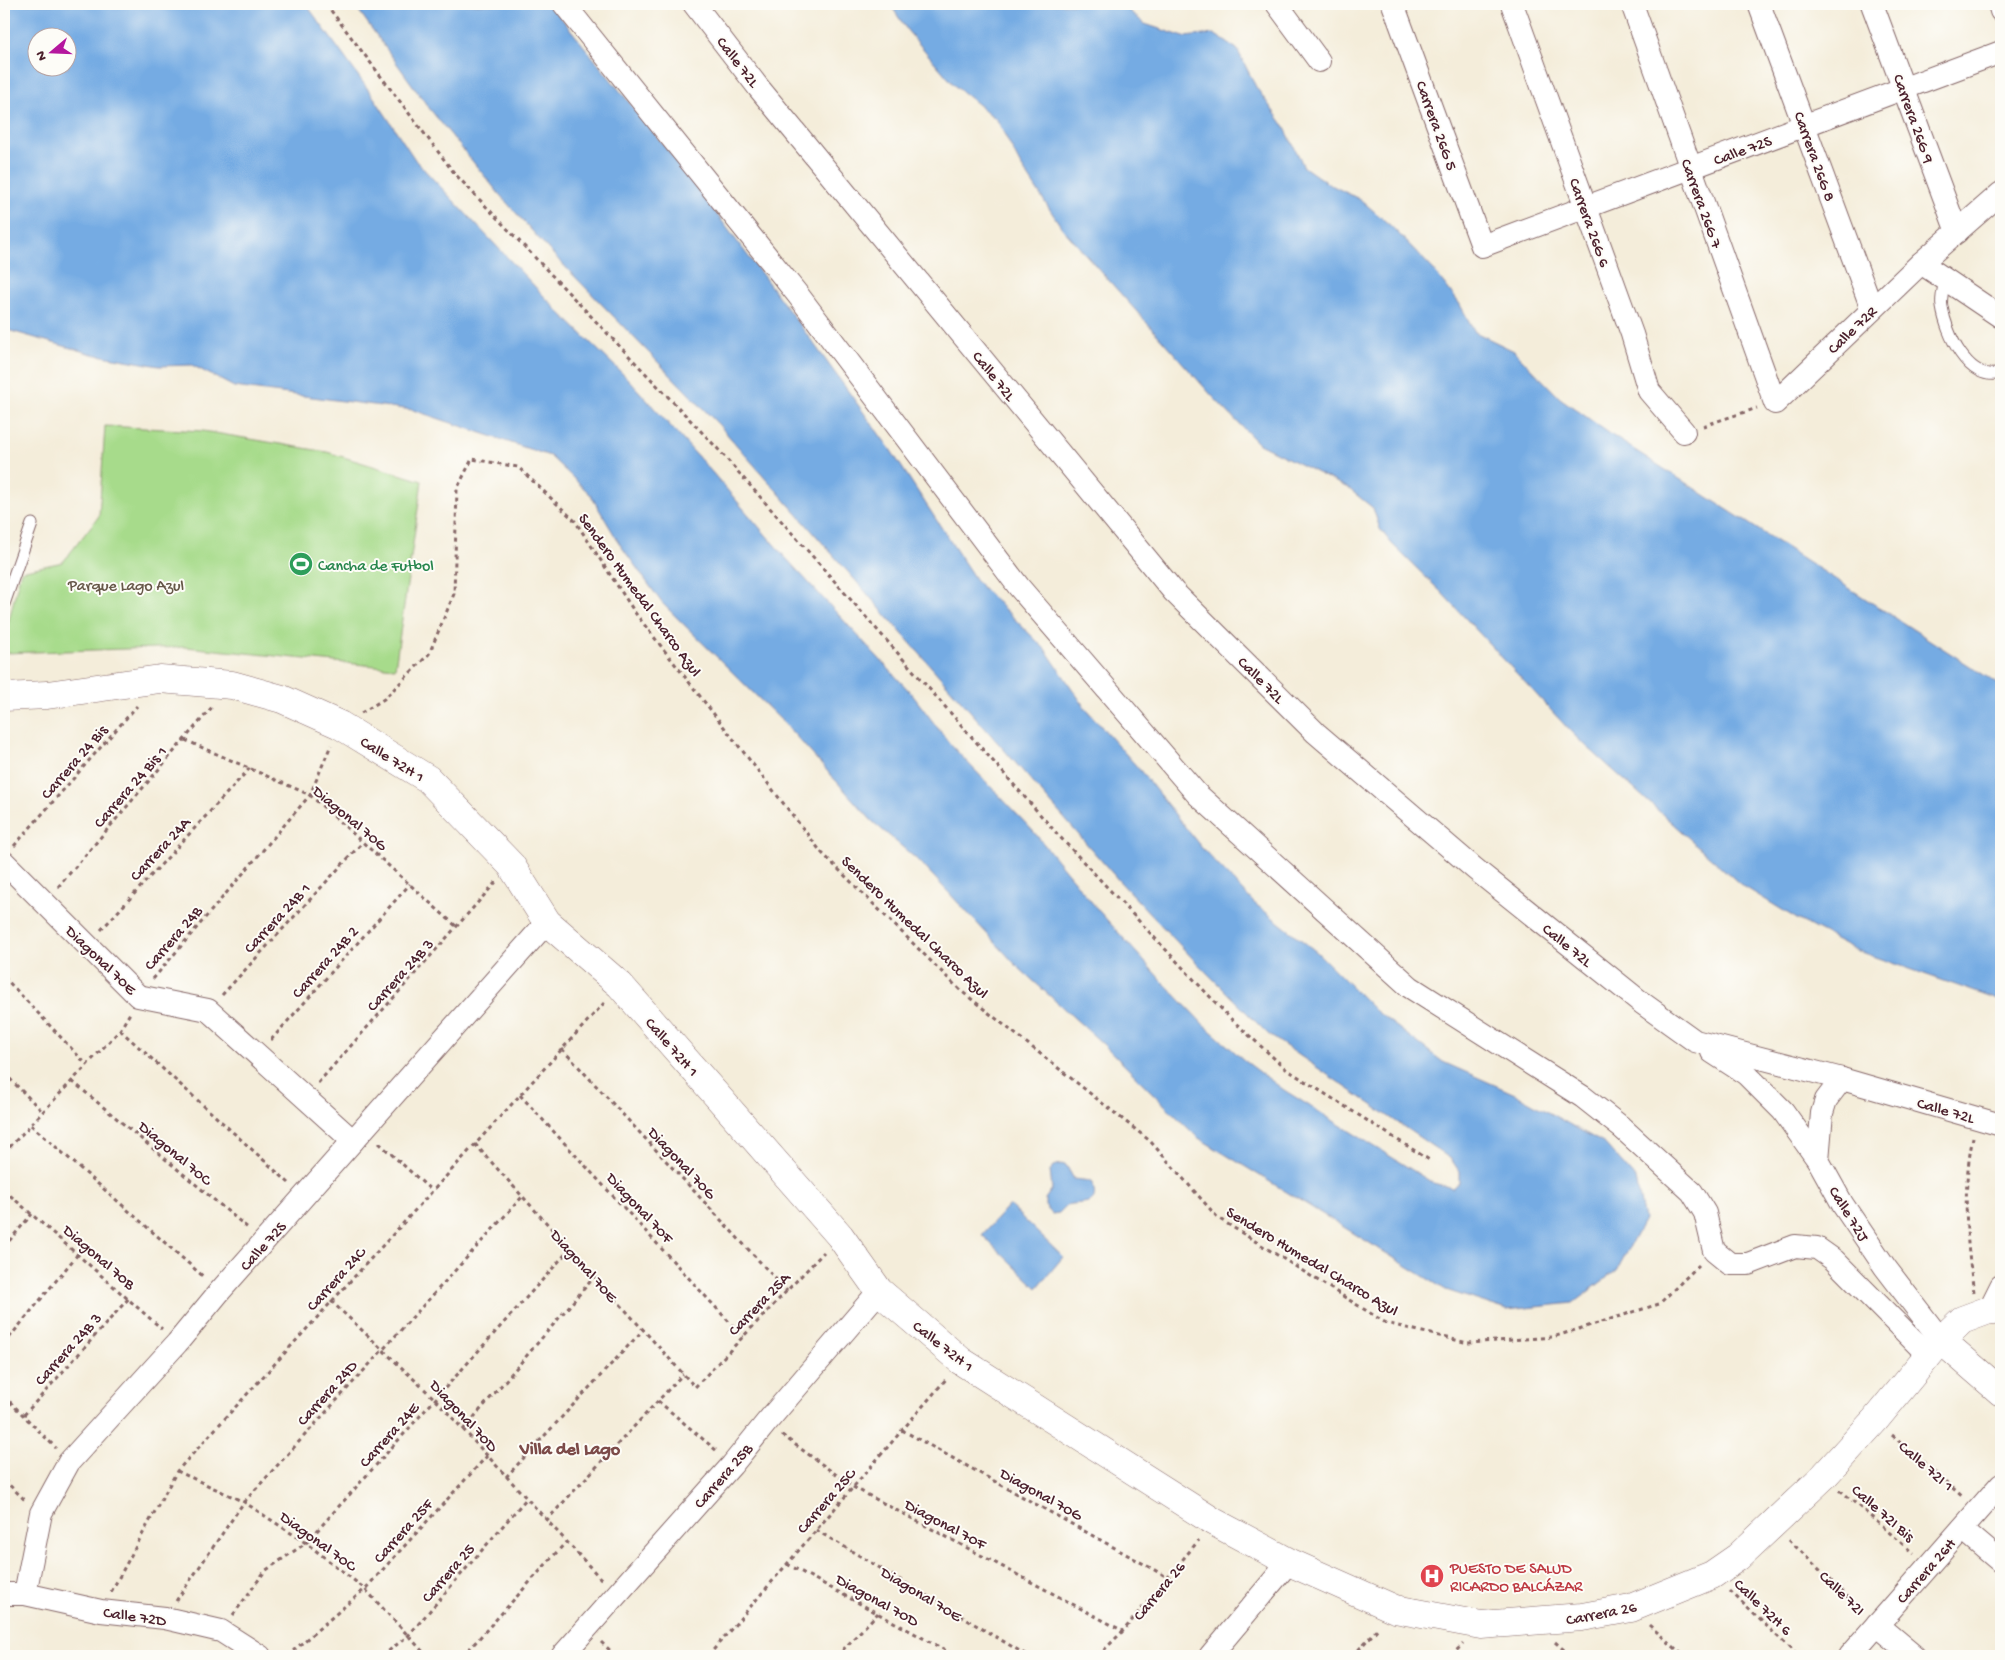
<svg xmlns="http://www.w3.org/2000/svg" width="2005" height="1660" viewBox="0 0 2005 1660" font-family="'Gochi Hand',sans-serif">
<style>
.green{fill:#a7db8b;stroke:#787d5b}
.water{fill:#75abe3;stroke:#606587;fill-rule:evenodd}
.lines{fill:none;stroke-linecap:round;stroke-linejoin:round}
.service-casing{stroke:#866768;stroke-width:13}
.minor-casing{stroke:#866768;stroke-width:24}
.tertiary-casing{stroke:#866768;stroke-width:29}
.path{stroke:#866768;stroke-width:3;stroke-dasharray:4 4;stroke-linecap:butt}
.service{stroke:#fff;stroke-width:11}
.minor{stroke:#fff;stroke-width:22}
.tertiary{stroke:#fff;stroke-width:28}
.labels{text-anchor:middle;stroke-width:4;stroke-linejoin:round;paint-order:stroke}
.street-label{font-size:16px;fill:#4a1f2b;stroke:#fdfcf7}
.leisure-label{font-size:16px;fill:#27864d;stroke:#fdfcf7;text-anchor:start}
.park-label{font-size:16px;fill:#665748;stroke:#fdfcf7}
.health-label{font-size:16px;fill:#be3a42;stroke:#fdfcf7;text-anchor:start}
.neighbourhood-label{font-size:18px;font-weight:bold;fill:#7c4b49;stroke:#fdfcf7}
</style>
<rect width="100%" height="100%" fill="#fdfcf7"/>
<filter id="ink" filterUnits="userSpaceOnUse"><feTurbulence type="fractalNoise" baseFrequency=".02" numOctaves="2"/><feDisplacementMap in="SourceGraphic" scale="10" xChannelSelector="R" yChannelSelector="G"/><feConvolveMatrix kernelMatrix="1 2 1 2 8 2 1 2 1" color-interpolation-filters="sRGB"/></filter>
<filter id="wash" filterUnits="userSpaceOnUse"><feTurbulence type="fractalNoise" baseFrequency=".0096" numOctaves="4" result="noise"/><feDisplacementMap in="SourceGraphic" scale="20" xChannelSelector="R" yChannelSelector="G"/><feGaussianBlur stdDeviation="1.12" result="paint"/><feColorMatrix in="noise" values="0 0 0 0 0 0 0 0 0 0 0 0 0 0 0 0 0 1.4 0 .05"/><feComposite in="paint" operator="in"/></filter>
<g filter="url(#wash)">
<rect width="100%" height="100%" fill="#f4edda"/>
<path class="green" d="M105,426L203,431L327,452L422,481L395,668L186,647L4,653V640L21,571L63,562L99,516Z"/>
<g class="water">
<path d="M8,4H306L375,99L416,161L558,311L627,378L711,471L784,556L911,693L950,744L1033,831L1099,911L1160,979L1203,1024L1245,1061L1284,1090L1433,1183L1453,1188L1459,1183V1171L1451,1159L1268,1034L1196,962L1121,883L719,425L550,251L500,195L429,108L354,4H550L686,173L814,344L890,449L977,582L1045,649L1086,709L1139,769L1201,847L1254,903L1318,953L1376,1011L1443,1062L1515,1094L1605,1144L1636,1179L1644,1220L1617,1270L1573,1303L1507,1310L1446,1290L1197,1137L1103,1044L1018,967L921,863L872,821L786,725L662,603L621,546L590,494L550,456L413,410L234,387L192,365L159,366L92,354L4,329V6ZM38,38H68V68H38Z"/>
<path d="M890,4H1121L1145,24L1184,37L1214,34L1237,49L1256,87L1284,126L1304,167L1327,183L1361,200L1392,227L1433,269L1459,303L1475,332L1514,351L1560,398L1613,436L2001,686V1001L1856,950L1797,919L1740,884L1574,735L1441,592L1392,544L1380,529L1373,508L1348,488L1259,444L1214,398L1062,228L1020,164L997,120L955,86L907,30Z"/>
<path d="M1060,1164L1066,1165L1074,1179L1091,1181C1103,1208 1082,1201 1067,1205L1059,1213L1052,1214L1045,1206V1199L1052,1189L1050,1171L1054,1166Z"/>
<path d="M1009,1205L1063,1257L1037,1288L982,1235Z"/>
</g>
</g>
<g filter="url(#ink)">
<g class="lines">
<g class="service-casing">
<g id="service">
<path d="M1945,279C1944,288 1940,298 1942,307C1946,333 1968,383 2001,373"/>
<path d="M4,604L32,524"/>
</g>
</g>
<g class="minor-casing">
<g id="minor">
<path d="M564,4L798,295L1019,587L1197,794L1410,987L1583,1097L1621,1127L1692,1192L1705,1213L1714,1251L1730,1264H1748L1795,1246L1817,1248L1834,1260L1928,1355"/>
<path d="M694,4L758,87L1174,592L1316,733L1475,869L1642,1003L1695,1041L1842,1079L2001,1125"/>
<path d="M1277,4L1319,61"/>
<path d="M1393,4L1482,246L2001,52"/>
<path d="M1512,4L1632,334L1649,391L1684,432"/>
<path d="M1632,4L1775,403L1921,263L2001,193"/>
<path d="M1759,4L1872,309"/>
<path d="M1872,4L1957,232"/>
<path d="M1999,4L2001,11"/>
<path d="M1921,263L2001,317"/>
<path d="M4,862L138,996L208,1010L353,1141"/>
<path d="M1712,1052L1746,1074L1783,1111L1818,1160L1843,1205L1885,1267L1941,1340"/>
<path d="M1818,1160L1822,1113L1826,1100L1842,1079"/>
<path d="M1989,1310L2001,1286"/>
<path d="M1962,1529L2001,1562"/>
<path d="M4,1594H25L101,1611L165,1618L221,1631L260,1656"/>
<path d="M25,1594L41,1513L69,1462L177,1343L220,1291L547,922"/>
<path d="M1877,1625L1914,1656"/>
<path d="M562,1656L732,1465L766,1423L879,1291"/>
<path d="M1210,1656L1289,1562"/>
<path d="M1850,1656L2001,1484"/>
</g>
</g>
<g class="tertiary-casing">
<g id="tertiary">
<path d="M4,697L47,695L160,679L232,685L282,699L340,725L428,779L511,865L547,922L620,985L840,1236L879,1291L961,1361L1214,1522L1289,1562L1395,1609L1481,1625L1582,1617L1631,1608L1712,1575L1738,1557L1824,1476L1875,1420L1941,1340L1962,1320L1989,1310H2001"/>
<path d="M1941,1340L2001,1392"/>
</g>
</g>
<g class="path">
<path d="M326,4L455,174L717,448L1060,837L1230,1018L1286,1069L1431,1161"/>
<path d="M1703,426L1757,408"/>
<path d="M361,713L384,699L429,654L454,594L457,489L472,459L518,467L575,521L636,614L822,853L960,990L1150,1141L1218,1218L1386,1323L1468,1343L1553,1337L1659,1304L1699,1265"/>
<path d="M185,740L310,795L457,927"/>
<path d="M14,846L137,706"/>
<path d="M58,887L213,706"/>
<path d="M101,930L250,768"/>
<path d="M4,977L87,1065"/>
<path d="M153,979L310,795L331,745"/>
<path d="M222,995L363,842"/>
<path d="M120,1030L289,1183"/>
<path d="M271,1040L410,884"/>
<path d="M562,1049L787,1291"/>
<path d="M4,1073L43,1112"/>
<path d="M72,1081L249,1229"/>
<path d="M318,1083L496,882"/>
<path d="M520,1095L743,1337"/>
<path d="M31,1125L205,1278"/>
<path d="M1973,1137C1962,1189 1966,1240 1974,1292"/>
<path d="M379,1143L432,1191"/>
<path d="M475,1144L695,1387L824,1252"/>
<path d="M4,1153L120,1030L130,1013"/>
<path d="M4,1190L162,1329"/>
<path d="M4,1247L32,1214"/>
<path d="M331,1301L436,1400L602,1580"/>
<path d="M4,1344L78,1254"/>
<path d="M4,1396L56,1448"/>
<path d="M658,1401L717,1451"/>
<path d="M24,1415L129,1298"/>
<path d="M463,1430L595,1276"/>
<path d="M902,1430L1169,1578"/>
<path d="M782,1435L853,1487L1123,1631"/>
<path d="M1892,1435L1963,1497"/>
<path d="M177,1471L244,1502L306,1543L365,1589L427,1656"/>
<path d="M506,1477L644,1329"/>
<path d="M4,1480L25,1500"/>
<path d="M1840,1490L1913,1553"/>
<path d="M546,1521L683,1374"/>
<path d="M816,1530L1028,1656"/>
<path d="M1789,1540L1862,1611"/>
<path d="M787,1564L956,1656"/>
<path d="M1730,1591L1798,1656"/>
<path d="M111,1592L177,1471L605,1002"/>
<path d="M176,1601L244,1502L523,1196"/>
<path d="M233,1615L265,1571L306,1543L570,1249"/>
<path d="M1649,1625L1684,1656"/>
<path d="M601,1642L616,1656"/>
<path d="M1555,1642L1571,1656"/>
<path d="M287,1656L365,1589L487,1456"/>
<path d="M382,1656L408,1636L526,1499"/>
<path d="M463,1656L566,1542"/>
<path d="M708,1656L947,1378"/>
<path d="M837,1656L878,1613"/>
<path d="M1098,1656L1123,1631L1199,1540"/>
<path d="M1353,1656L1379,1627"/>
<path d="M1451,1656L1463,1644"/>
</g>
<use href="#service" class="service"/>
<use href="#minor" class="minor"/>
<use href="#tertiary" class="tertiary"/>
</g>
</g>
<defs>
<g id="stadium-disc" transform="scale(1.25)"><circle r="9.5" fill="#2e9e5b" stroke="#fdfcf7"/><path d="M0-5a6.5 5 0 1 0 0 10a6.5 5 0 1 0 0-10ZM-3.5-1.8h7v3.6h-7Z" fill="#fff"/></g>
<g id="hospital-disc" transform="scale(1.25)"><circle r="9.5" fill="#e0444e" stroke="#fdfcf7"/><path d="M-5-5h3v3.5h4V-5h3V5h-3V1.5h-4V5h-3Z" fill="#fff"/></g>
</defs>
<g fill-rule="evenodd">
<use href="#stadium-disc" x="301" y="564"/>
<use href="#hospital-disc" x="1432" y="1576"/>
</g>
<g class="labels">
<g class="street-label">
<text transform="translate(739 61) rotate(52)" y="6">Calle 72L</text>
<text transform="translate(1915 118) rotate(70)" y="6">Carrera 26G 9</text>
<text transform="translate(1438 125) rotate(70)" y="6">Carrera 26G 5</text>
<text transform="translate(1742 149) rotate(-20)" y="6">Calle 72S</text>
<text transform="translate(1816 156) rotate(70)" y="6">Carrera 26G 8</text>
<text transform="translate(1703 203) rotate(70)" y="6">Carrera 26G 7</text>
<text transform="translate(1591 222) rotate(70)" y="6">Carrera 26G 6</text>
<text transform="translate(1851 329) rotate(-44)" y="6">Calle 72R</text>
<text transform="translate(995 375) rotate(51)" y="6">Calle 72L</text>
<text transform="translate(641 594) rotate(54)" y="6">Sendero Humedal Charco Azul</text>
<text transform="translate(1262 679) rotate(45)" y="6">Calle 72L</text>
<text transform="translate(393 758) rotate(32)" y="6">Calle 72H 1</text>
<text transform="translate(73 761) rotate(-49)" y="6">Carrera 24 Bis</text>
<text transform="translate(129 786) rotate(-49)" y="6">Carrera 24 Bis 1</text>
<text transform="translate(351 817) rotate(40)" y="6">Diagonal 70G</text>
<text transform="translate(159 848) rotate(-47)" y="6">Carrera 24A</text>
<text transform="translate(276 917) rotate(-47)" y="6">Carrera 24B 1</text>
<text transform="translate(916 926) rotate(44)" y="6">Sendero Humedal Charco Azul</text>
<text transform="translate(172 937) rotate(-49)" y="6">Carrera 24B</text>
<text transform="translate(1568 944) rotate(39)" y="6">Calle 72L</text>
<text transform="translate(102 959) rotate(44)" y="6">Diagonal 70E</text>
<text transform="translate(324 961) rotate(-48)" y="6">Carrera 24B 2</text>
<text transform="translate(399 974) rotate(-48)" y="6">Carrera 24B 3</text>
<text transform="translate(673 1046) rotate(49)" y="6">Calle 72H 1</text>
<text transform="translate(1946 1109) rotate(16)" y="6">Calle 72L</text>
<text transform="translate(176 1152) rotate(40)" y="6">Diagonal 70C</text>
<text transform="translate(683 1162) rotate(47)" y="6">Diagonal 70G</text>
<text transform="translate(641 1207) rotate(47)" y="6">Diagonal 70F</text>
<text transform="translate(1850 1213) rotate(58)" y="6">Calle 72J</text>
<text transform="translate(262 1245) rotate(-48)" y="6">Calle 72S</text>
<text transform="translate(100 1256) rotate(41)" y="6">Diagonal 70B</text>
<text transform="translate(1313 1260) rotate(31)" y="6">Sendero Humedal Charco Azul</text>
<text transform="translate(585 1265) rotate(48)" y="6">Diagonal 70E</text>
<text transform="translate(335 1278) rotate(-48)" y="6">Carrera 24C</text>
<text transform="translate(758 1303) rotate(-46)" y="6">Carrera 25A</text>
<text transform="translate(944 1345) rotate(38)" y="6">Calle 72H 1</text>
<text transform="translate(67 1348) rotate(-48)" y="6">Carrera 24B 3</text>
<text transform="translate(326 1392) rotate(-48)" y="6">Carrera 24D</text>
<text transform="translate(465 1415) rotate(47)" y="6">Diagonal 70D</text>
<text transform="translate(388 1434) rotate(-48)" y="6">Carrera 24E</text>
<text transform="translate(1927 1465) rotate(41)" y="6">Calle 72I 1</text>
<text transform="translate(722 1475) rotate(-49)" y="6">Carrera 25B</text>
<text transform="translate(1042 1493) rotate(29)" y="6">Diagonal 70G</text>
<text transform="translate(825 1500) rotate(-49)" y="6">Carrera 25C</text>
<text transform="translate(1884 1512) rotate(41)" y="6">Calle 72I Bis</text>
<text transform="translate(946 1523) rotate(28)" y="6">Diagonal 70F</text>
<text transform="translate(402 1530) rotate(-48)" y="6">Carrera 25F</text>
<text transform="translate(319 1540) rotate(36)" y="6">Diagonal 70C</text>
<text transform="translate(1925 1570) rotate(-49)" y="6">Carrera 26H</text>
<text transform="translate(447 1572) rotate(-49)" y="6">Carrera 25</text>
<text transform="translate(1158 1590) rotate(-50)" y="6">Carrera 26</text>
<text transform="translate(1843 1592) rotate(44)" y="6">Calle 72I</text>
<text transform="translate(922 1593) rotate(31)" y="6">Diagonal 70E</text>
<text transform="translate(878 1599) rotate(29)" y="6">Diagonal 70D</text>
<text transform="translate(1764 1606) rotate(44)" y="6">Calle 72H 6</text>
<text transform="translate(1601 1612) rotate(-11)" y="6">Carrera 26</text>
<text transform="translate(135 1615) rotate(8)" y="6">Calle 72D</text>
</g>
<g class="leisure-label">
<text x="318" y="570">Cancha de Futbol</text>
</g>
<g class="park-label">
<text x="126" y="590">Parque Lago Azul</text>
</g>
<g class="health-label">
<text x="1450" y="1573">PUESTO DE SALUD<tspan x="1450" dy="18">RICARDO BALCÁZAR</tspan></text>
</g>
<g class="neighbourhood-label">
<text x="570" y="1454">Villa del Lago</text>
</g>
</g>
<rect width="2005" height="1660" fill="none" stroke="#fdfcf7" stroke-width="20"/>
<g transform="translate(52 52) rotate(251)"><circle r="24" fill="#fdfcf7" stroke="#b5a4a5"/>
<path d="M0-4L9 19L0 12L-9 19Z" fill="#b5179e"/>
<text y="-8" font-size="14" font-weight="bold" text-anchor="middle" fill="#4a1f2b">N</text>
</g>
</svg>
